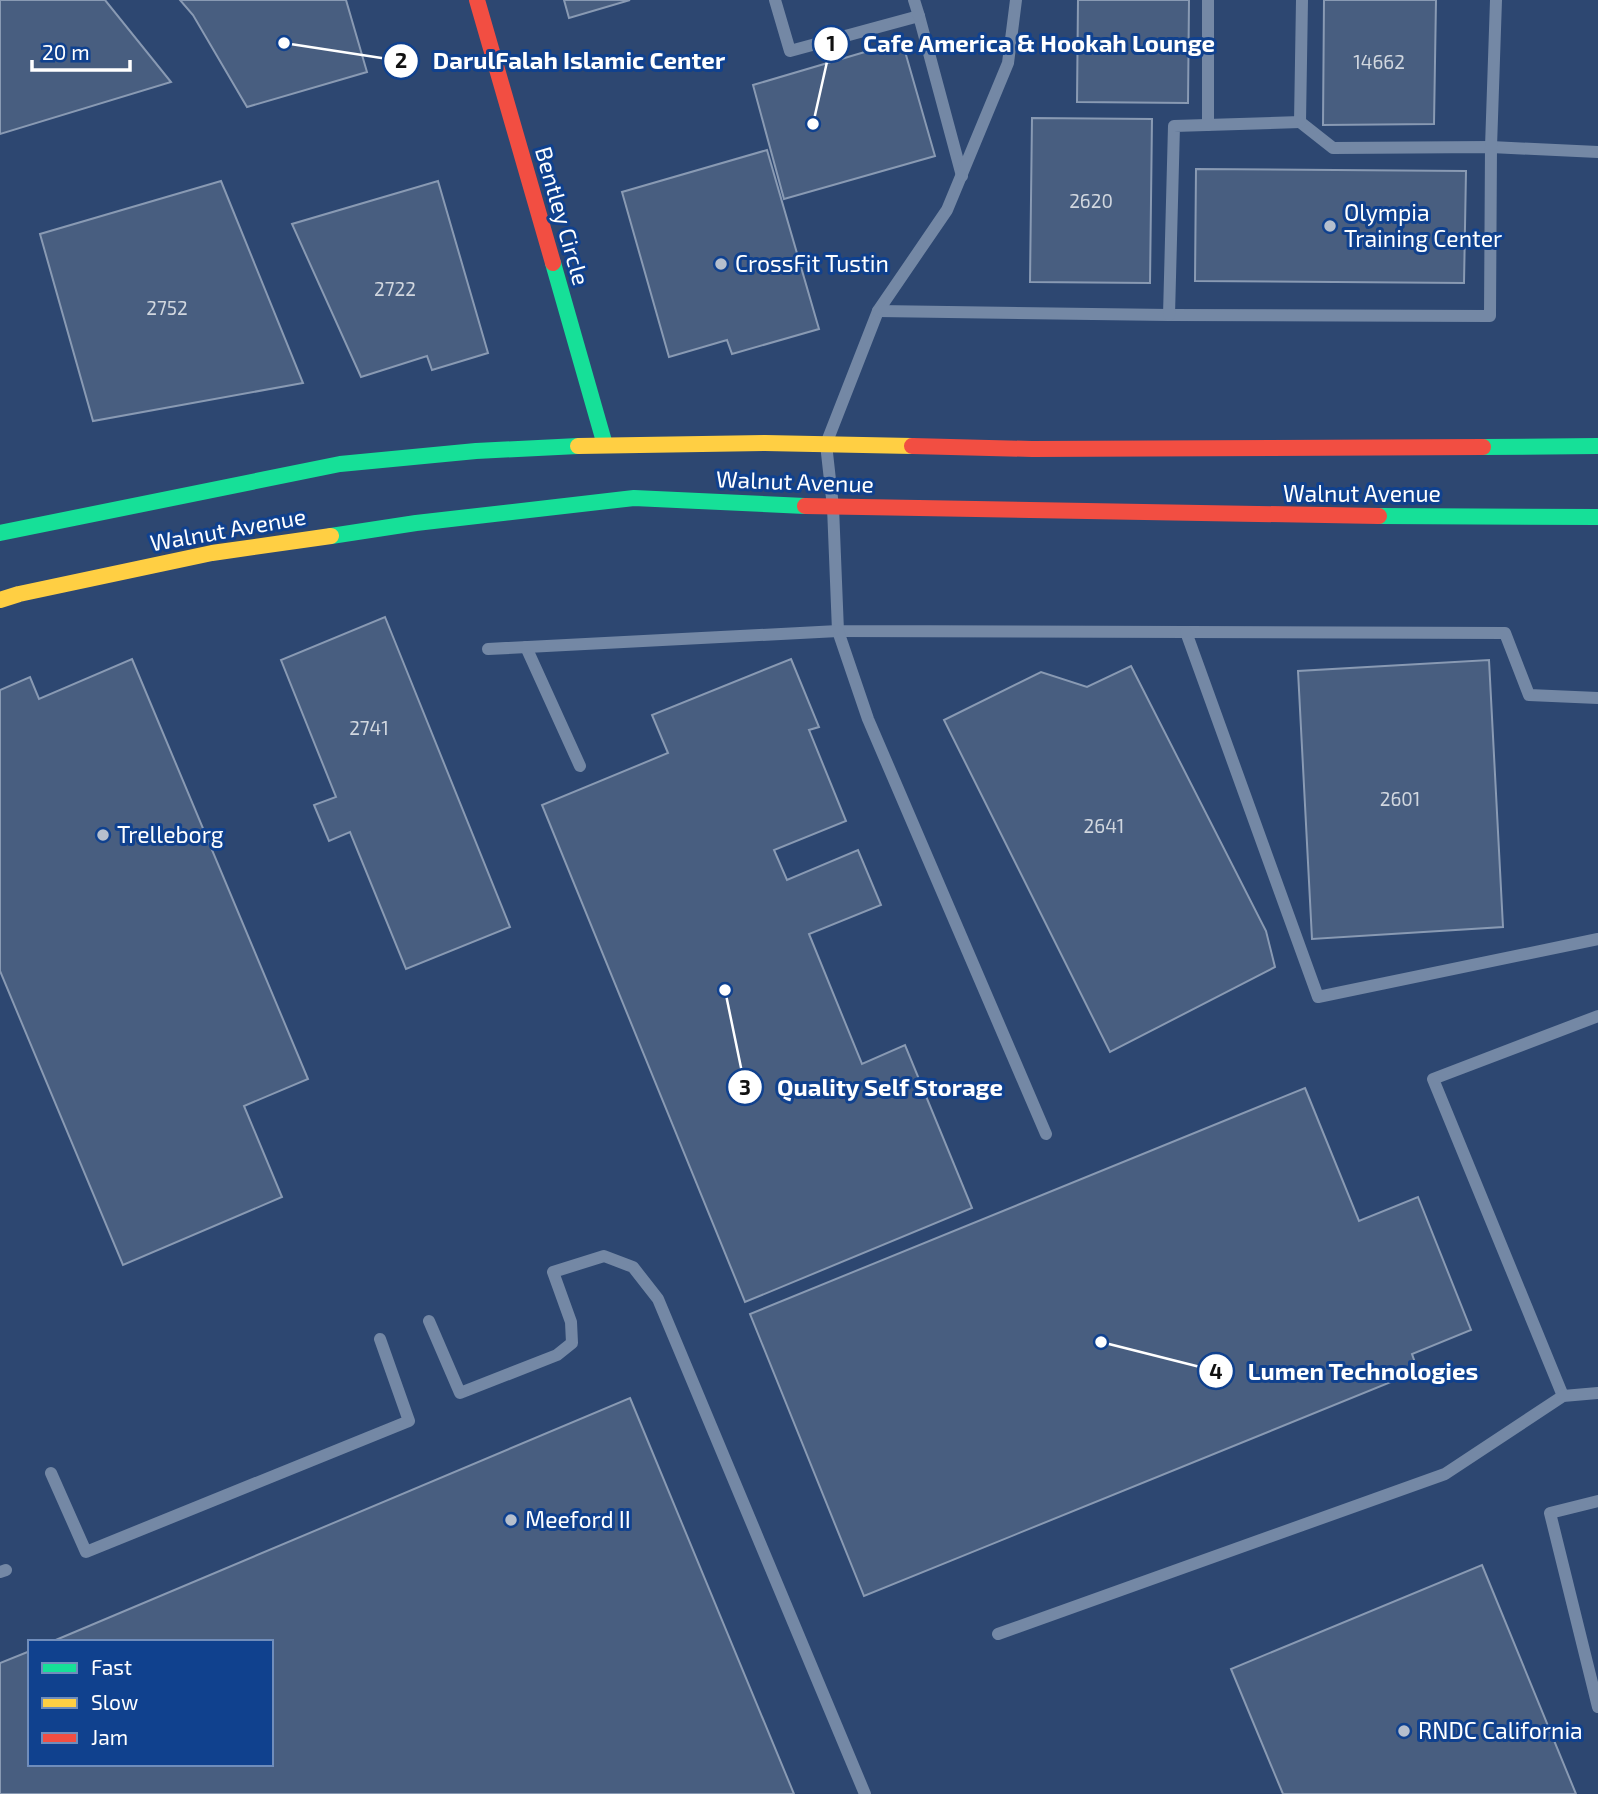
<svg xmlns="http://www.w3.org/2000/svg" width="1598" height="1794" viewBox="0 0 1598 1794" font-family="'Exo 2',sans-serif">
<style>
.building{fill:#485e80;stroke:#899ab3;stroke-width:2}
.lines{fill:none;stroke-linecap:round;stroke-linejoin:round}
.lane{stroke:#7488a5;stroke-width:12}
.fast{stroke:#16e098;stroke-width:16}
.slow{stroke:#ffcf43;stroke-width:16}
.jam{stroke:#f24e42;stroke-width:16}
.poi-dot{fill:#b6bfcd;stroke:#10418e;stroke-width:2.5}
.labels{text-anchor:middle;stroke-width:6;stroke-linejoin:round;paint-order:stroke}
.number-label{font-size:19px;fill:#d1d7df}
.poi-label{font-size:23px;fill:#fff;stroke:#10418e;text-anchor:start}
.street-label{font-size:23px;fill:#fff;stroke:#10418e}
.leader{fill:none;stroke:#fff;stroke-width:2.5}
.callout-dot{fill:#fff;stroke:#10418e;stroke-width:2.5}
.mark-label{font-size:21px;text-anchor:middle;font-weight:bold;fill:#111}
.callout-label{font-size:24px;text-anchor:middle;font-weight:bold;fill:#fff;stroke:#10418e;stroke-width:6;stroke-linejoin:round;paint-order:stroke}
</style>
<rect width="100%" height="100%" fill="#2d4771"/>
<g class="building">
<path d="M0,0H105L171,82L0,134Z"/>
<path d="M180,0H346L367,72L247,107L193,15Z"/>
<path d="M564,0H630L569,18Z"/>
<path d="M1078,0H1189L1188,103L1077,102Z"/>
<path d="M1324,0H1436L1434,124L1323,125Z"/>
<path d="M902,41L935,156L784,199L753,85Z"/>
<path d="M1032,118L1152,119L1150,283L1030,282Z"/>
<path d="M767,150L819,329L732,354L727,340L669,357L622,192Z"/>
<path d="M1196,169L1466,171L1464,283L1195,281Z"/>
<path d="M221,181L303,383L93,421L40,234Z"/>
<path d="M438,181L488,353L432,370L427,356L361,377L292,224Z"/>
<path d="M385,617L510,927L406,969L350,832L329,841L314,805L336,797L281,660Z"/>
<path d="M132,659L308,1079L244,1106L282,1197L123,1265L0,971V690L30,677L39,699Z"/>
<path d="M791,659L819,727L809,730L846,821L774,850L787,880L858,850L881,905L809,934L862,1064L905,1045L972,1208L745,1302L542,805L668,753L652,715Z"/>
<path d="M1489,660L1503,927L1312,939L1298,671Z"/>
<path d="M1131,666L1266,931L1275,967L1110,1052L944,720L1041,672L1087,687Z"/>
<path d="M1305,1088L1359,1221L1418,1197L1471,1330L1412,1354L1418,1371L864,1596L750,1314Z"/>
<path d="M630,1398L794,1794H0V1663L30,1651V1764H271V1642H51Z"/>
<path d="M1482,1565L1576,1794H1283L1231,1669Z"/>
</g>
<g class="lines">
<g class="lane">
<path d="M775,0L790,51L919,16L962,176"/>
<path d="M914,0L919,16"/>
<path d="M1016,0L1008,63L947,210L878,311L826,444L833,507L838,631L1505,633L1529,695L1598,698"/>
<path d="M1300,122L1333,148L1491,147L1598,152"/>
<path d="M1208,125V0"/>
<path d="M878,311L1169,315L1490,316L1491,147L1496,0"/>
<path d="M1169,315L1174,126L1300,122L1302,0"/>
<path d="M1186,632L1318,997L1598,939"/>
<path d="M526,647L580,766"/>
<path d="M488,649L838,631L868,719L1046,1134"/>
<path d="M429,1321L460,1393L557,1355L572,1343L571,1322L553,1272L604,1256L633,1267L658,1299L865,1794"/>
<path d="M1563,1396L1433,1079L1598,1016"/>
<path d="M51,1473L86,1552L409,1421L380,1339"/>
<path d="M1598,1501L1550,1513L1598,1707"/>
<path d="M0,1572L6,1570"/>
<path d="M998,1634L1445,1474L1563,1396L1598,1393"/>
</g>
<g class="fast">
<path d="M553,263L605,445"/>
<path d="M1483,447L1598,446"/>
<path d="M1379,516L1598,517"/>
<path d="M0,533L340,464L476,451L578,446"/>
<path d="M331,536L416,523L634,498L805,506"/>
</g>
<g class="slow">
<path d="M578,446L765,443L912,446"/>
<path d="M0,600L19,594L212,553L331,536"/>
</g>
<g class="jam">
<path d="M477,0L553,263"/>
<path d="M912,446L1032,449L1483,447"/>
<path d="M805,506L1379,516"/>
</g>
</g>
<g class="poi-dot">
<circle cx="1330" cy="226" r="7"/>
<circle cx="721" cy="264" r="7"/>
<circle cx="103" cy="835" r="7"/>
<circle cx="511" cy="1520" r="7"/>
<circle cx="1404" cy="1731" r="7"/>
</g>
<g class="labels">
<g class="number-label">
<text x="1379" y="69">14662</text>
<text x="1091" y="208">2620</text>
<text x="395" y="296">2722</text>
<text x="167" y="315">2752</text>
<text x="369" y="735">2741</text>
<text x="1400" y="806">2601</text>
<text x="1104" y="833">2641</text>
</g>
<g class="poi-label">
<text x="1344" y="221">Olympia<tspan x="1344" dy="26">Training Center</tspan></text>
<text x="735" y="272">CrossFit Tustin</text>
<text x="117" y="843">Trelleborg</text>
<text x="525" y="1528">Meeford II</text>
<text x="1418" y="1739">RNDC California</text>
</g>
<g class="street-label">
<text transform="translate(562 216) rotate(74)" y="8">Bentley Circle</text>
<text transform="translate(795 482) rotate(2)" y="8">Walnut Avenue</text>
<text x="1362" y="502">Walnut Avenue</text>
<text transform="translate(228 530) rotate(-10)" y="8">Walnut Avenue</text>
</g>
</g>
<path class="leader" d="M813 124L831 44M284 43L401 61M725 990L745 1087M1101 1342L1216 1371"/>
<g class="callout-dot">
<circle cx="813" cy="124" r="7"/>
<circle cx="284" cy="43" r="7"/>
<circle cx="725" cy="990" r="7"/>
<circle cx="1101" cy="1342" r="7"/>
<circle cx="831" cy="44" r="18"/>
<circle cx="401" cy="61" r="18"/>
<circle cx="745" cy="1087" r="18"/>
<circle cx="1216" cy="1371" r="18"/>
</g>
<g class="mark-label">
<text x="831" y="51">1</text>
<text x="401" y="68">2</text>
<text x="745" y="1095">3</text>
<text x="1216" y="1379">4</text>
</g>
<g class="callout-label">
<text x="1039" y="52">Cafe America &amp; Hookah Lounge</text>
<text x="579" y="69">DarulFalah Islamic Center</text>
<text x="890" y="1096">Quality Self Storage</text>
<text x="1363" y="1380">Lumen Technologies</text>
</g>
<rect x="28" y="1640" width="245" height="126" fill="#10418e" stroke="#708dbb" stroke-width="2"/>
<rect x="42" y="1663" width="35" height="10" fill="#16e098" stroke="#708dbb" stroke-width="2"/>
<text x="91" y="1675" font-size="21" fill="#ffffff">Fast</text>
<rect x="42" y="1698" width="35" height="10" fill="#ffcf43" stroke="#708dbb" stroke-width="2"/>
<text x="91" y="1710" font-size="21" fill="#ffffff">Slow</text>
<rect x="42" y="1733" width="35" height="10" fill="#f24e42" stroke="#708dbb" stroke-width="2"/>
<text x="91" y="1745" font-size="21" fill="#ffffff">Jam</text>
<path d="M32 60v10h98v-10" fill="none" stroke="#ffffff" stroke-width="3.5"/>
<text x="42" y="60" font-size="21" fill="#ffffff" stroke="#10418e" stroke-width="5" paint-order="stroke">20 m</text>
</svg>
